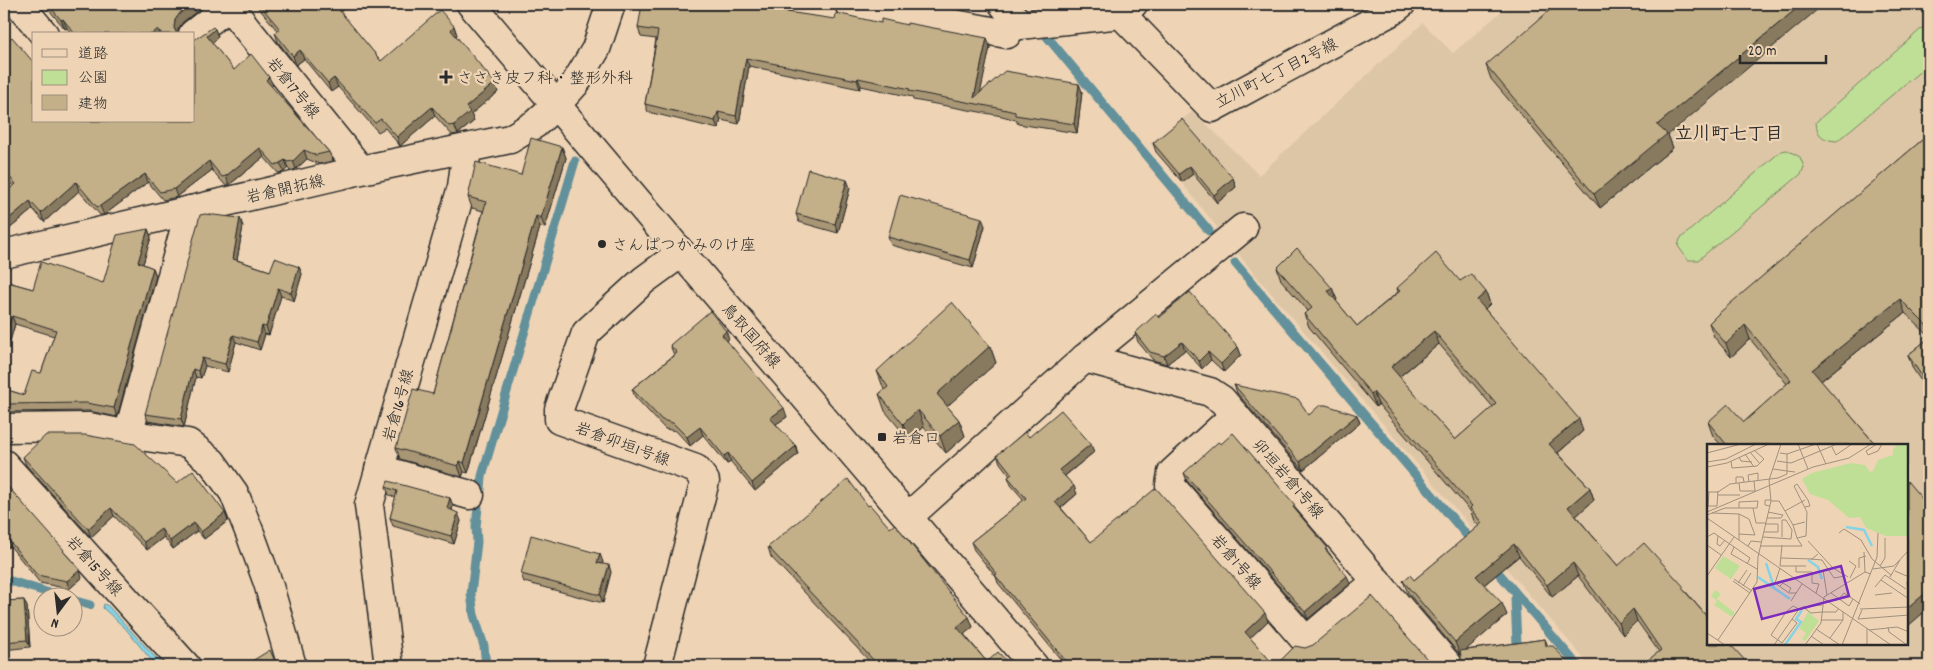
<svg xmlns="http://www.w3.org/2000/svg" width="1933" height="670" viewBox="0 0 1933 670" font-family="Dekko,'Klee One',sans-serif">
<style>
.built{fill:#ddc6a6;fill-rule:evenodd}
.green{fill:#bfdf97;stroke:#758561}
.water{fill:#86d3e5;stroke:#62909b}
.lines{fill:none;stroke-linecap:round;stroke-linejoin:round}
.stream{stroke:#62909b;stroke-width:9}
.minor-casing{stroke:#2b2b2b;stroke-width:31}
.major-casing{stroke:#2b2b2b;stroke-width:31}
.minor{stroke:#eed4b5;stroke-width:28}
.major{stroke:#eed4b5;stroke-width:28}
.wall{fill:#a89675;stroke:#2b2b2b;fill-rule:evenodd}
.shaded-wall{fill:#887a5f;stroke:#2b2b2b}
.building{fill:#c3af88;stroke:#2b2b2b;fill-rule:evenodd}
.poi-dot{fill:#2b2b2b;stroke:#eed4b5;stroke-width:2}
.labels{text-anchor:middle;stroke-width:4.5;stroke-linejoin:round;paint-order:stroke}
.street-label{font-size:16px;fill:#2b2b2b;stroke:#eed4b5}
.poi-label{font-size:16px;fill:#2b2b2b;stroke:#eed4b5;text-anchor:start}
.neighbourhood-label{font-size:18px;font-weight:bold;fill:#2b2b2b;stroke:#eed4b5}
.inset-river{fill:none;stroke:#86d3e5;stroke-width:2.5}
.inset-road{fill:none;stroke:#a0907e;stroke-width:1}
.view{fill:#7b2cbf;fill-opacity:0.15;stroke:#7b2cbf;stroke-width:2.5}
.inset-edge{fill:none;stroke:#2b2b2b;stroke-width:2.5}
</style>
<rect width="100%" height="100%" fill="#eed4b5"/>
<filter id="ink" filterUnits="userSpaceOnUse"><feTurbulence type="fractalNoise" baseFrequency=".02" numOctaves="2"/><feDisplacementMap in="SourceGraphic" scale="10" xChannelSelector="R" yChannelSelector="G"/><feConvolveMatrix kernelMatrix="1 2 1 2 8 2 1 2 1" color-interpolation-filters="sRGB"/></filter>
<g filter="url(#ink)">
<!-- built -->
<path class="built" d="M1510,4h419v658l-5,4h-334l-338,-395 -102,-128 43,-32 66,64 164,-152 30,30zM1708,445h199v199h-199z"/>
<!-- green -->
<g class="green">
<path d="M1929,22v42l-92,77c-14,-1 -20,-5 -21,-19z"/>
<polygon points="1787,150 1800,157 1804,167 1801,174 1698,260 1688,260 1678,246 1680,239 1781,151"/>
</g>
<!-- water -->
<polygon class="water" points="104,604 108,606 163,666 156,666 125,628 103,608"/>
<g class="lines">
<!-- stream -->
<g class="stream">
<polyline points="1039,27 1209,231"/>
<polyline points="1235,263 1475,545"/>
<polyline points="481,490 482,476 492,442 575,161"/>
<polyline points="478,507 476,527 477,542 471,594 474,615 484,646 486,666"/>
<polyline points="1491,564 1578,666"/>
<polyline points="11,581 65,598"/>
<polyline points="1515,599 1518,666"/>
<polyline points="72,600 90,605"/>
</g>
<defs>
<g id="minor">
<polyline points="19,4 44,34"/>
<polyline points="227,4 361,170"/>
<polyline points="849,4 1007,34 1016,20 1003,4"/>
<polyline points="1121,14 1212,108 1392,11 1401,4"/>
<polyline points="1011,26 1121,14 1133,4"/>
<polyline points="193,34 229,6"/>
<polyline points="4,254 361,170 510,139 535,124 557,104 575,84 596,49 611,4"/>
<polyline points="1085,358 1210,392 1222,400 1449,666"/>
<polyline points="1235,415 1172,473 1170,485 1306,641 1377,581"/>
<polyline points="4,428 89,427 119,433 188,443 212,462 234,493 251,536 268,583 292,666"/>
<polyline points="128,435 190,210"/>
<polyline points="4,464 186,666"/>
<polyline points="379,469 470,495"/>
<polyline points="909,516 1085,358 1243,228"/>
<polyline points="389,666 369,505 462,187 467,148"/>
<polyline points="657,666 705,481 696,469 559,420 559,409 586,333 644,280 681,253"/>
</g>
<path id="major" d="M471,4c71,83 140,167 211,250 118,137 236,274 352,412"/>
</defs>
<!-- minor casing -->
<use href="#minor" class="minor-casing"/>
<!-- major casing -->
<use href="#major" class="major-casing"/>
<!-- minor -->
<use href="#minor" class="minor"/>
<!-- major -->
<use href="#major" class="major"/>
</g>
<!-- wall -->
<g class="wall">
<polygon points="44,4 192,4 196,12 183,22 178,29 178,34 71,34 67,28 65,29"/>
<polygon points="255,4 349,4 340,12 381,61 454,26 457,35 456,36 498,92 471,114 474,121 458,134 452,135 435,116 400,146 385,128 378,132 338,87 331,92 304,59 296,65 278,42 275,33 278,31"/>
<polygon points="792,13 990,47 980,92 1079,84 1082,92 1077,133 1018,124 1016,120 1002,116 913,100 912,97 861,86 860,89 749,66 739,124 721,120 718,129 648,112 645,104 656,39 641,37 638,28"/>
<polygon points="215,29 218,37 212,43 234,70 273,85 271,87 329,152 333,161 319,164 307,159 296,169 290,171 288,168 284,172 278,173 264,157 229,185 226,186 212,170 177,197 163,200 148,182 104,215 100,215 79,191 44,222 33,209 7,231 4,227 4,193 13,186 4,176 4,44 34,121 194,121"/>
<polygon points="1486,65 1668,135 1673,148 1600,208 1491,79"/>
<polygon points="1929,134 1929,336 1905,313 1821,381 1876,445 1721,445 1713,436 1708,422 1744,422 1787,384 1750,339 1731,357 1714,337 1709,323"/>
<polygon points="1153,143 1233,178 1236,187 1217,203 1193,174 1182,182 1156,152"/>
<polygon points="562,147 566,158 545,228 540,227 468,473 464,472 462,477 400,459 396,448 433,394 483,211 472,208 468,197 521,175"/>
<polygon points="847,180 850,188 838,233 799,222 796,214"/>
<polygon points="243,226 237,260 270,271 299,267 302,274 294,301 281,296 269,335 265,334 260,350 236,342 228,372 205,366 201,378 196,377 184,427 148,421 145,414"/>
<polygon points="985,226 973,268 891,245 888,237"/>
<polygon points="148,229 151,237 143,264 153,268 156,276 117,417 89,411 4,412 4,389 24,395 41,373 54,336 15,324 10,341 4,340 4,281 33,289 103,283"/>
<path d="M1277,268l55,20 5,12 -1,1 21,25 41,-34 -1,-4 63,-7 26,11 4,12 -5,5 98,122 -25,22 32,35 4,12 -18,16 42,50 68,26 22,26 -49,34 -22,-31 -14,14 -45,-59 -26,21 -33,-41 -35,29 23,30 -42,35 80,-11 3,7 -87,17v-9l-1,1 -52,-62 -5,-12 11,-1 65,-54 -5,-5 -3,-9 -93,-108 -2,3 -67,-80 -5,-13 4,-3 -27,-31zM1439,344l54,63 -38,33 -56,-63z"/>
<polygon points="1159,318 1238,347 1241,355 1224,372 1211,360 1202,369 1185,350 1167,364 1153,360 1138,342 1135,333"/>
<polygon points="1929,338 1929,393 1913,369 1908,355"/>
<polygon points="729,339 727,341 787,417 776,424 798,454 755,491 731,462 727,464 703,435 690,446 676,431 665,429 635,397 632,389 674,355 670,345"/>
<polygon points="990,346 996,363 947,406 959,420 965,436 946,453 924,427 909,440 885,411 879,394 884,390 883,387 877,371"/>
<polygon points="1234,385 1309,415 1357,415 1360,423 1303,470 1237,393"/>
<polygon points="1029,437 1091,444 1094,452 1065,476 1077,494 1061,508 1091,542 1268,621 1250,638 1275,666 1066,666 998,583 996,577 974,550 971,542 1024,500 1011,485 1008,477 1010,476 1000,463 997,455"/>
<polygon points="23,457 177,483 225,513 228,521 204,539 197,531 173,549 164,537 147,550 114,516 91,537 26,465"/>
<polygon points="1184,473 1298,513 1330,554 1350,584 1308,619 1187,481"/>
<polygon points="4,482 66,555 82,578 69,589 40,583 10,546 4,551"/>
<polygon points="386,487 450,498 453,506 452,510 461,521 454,544 393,526 390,518 396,498 389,495"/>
<polygon points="868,506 969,617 973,627 964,634 987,662 1011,666 874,666 771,557 768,547"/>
<polygon points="603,562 602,564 611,572 603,603 524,582 521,574"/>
<polygon points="24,600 27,607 30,647 4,650 4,601"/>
</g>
<!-- shaded-wall -->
<g class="shaded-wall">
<polygon points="192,4 196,12 183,22 178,29 178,34 177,34 174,28 175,20 180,13"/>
<polygon points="337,4 349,4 338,14 335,5"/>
<polygon points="789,4 792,13 787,12"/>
<polygon points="1802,4 1824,4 1668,135 1673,148 1600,208 1594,194 1657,125"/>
<polygon points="63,19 67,28 65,29 61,20"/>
<polygon points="454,26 457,35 454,39 451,30"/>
<polygon points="158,29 160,34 152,34"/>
<polygon points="215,29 218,37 210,45 207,36"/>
<polygon points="987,38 990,47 978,104 974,98"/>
<polygon points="300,50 304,59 296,65 293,56"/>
<polygon points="746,58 749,66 739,124 736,116"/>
<polygon points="269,77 273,85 269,89 266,80"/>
<polygon points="334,78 338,87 331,92 328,83"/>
<polygon points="858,78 861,86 860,89 857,80"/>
<polygon points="495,83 498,92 471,114 474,121 458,134 454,125 466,107"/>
<polygon points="1079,84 1082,92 1077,133 1074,124"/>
<polygon points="432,107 435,116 400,146 397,137"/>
<polygon points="718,112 721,120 718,129 715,121"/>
<polygon points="562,147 566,158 545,228 541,218"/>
<polygon points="260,148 264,157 229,185 226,176"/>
<polygon points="304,150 307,159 296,169 293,161"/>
<polygon points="285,160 288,168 284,172 280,163"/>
<polygon points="209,161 212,170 177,197 174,189"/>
<polygon points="1190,166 1193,174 1182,182 1179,174"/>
<polygon points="145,174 148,182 104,215 100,206"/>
<polygon points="1233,178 1236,187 1217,203 1214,195"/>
<polygon points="847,180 850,188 838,233 835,224"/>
<polygon points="76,182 79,191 44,222 41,213"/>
<polygon points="30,201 33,209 7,231 4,223"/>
<polygon points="536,216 540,227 468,473 464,463"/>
<polygon points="240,218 243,226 236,266 233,259"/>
<polygon points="982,218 985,226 973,268 970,260"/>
<polygon points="148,229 151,237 141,270 138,262"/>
<polygon points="299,267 302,274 294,301 291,293"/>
<polygon points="153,268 156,276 117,417 114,408"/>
<polygon points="1929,274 1929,292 1924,278"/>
<polygon points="278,288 281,296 269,335 266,327"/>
<polygon points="1332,288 1337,300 1332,304 1328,291"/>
<polygon points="1486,292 1490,304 1481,313 1477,300"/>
<polygon points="1900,299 1905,313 1817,384 1812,370"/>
<polygon points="12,316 15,324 10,341 6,333"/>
<polygon points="1745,325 1750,339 1731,357 1726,344"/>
<polygon points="262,326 265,334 260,350 257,342"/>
<polygon points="726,331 729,339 725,343 722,335"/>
<polygon points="1434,331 1439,344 1395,380 1391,367"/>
<polygon points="233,335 236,342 228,372 225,364"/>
<polygon points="1182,342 1185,350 1167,364 1164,356"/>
<polygon points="990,346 996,363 943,410 937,394"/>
<polygon points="1238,347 1241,355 1224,372 1221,364"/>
<polygon points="1208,352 1211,360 1202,369 1199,361"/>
<polygon points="202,358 205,366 201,378 198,371"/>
<polygon points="193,369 196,377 184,427 181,419"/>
<polygon points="1373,392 1378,404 1376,407 1371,394"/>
<polygon points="784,408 787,417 773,426 770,418"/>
<polygon points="918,410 924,427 909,440 903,424"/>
<polygon points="1357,415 1360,423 1303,470 1300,462"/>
<polygon points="1579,419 1583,431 1554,456 1549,444"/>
<polygon points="959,420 965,436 946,453 940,436"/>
<polygon points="700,427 703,435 690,446 687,437"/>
<polygon points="1091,444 1094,452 1062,478 1059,470"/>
<polygon points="796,446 798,454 755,491 752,483"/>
<polygon points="728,453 731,462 727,464 724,456"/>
<polygon points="460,461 464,472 462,477 458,466"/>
<polygon points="1074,486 1077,494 1058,510 1055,502"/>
<polygon points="1590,488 1594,500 1573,519 1568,507"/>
<polygon points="450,498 453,506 450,517 447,508"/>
<polygon points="111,508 114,516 91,537 88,529"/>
<polygon points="225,513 228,521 204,539 201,532"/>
<polygon points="458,513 461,521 454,544 451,536"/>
<polygon points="194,523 197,531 173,549 170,541"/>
<polygon points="161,529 164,537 147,550 144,542"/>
<polygon points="7,538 10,546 4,551 4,540"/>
<polygon points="1514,544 1519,556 1480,588 1476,576"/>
<polygon points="600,554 603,562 600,571 597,563"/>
<polygon points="1573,563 1578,576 1552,597 1547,585"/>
<polygon points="609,565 611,572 603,603 600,595"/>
<polygon points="80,570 82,578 69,589 67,581"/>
<polygon points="1347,576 1350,584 1308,619 1305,612"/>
<polygon points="1929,590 1929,608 1907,627 1907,609"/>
<polygon points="24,600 27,607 30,647 27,640"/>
<polygon points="1502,603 1507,615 1460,655 1455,642"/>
<polygon points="1633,609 1637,621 1623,635 1619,623"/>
<polygon points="1265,613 1268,621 1248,640 1245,632"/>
<polygon points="969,617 973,627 961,637 957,627"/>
</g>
<!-- building -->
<g class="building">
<polygon points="48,4 192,4 180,13 175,20 174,28 177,34 162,34 158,29 152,34 75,34 63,19 61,20"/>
<polygon points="259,4 337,4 335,5 381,61 440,10 454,26 451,30 495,83 466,107 470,112 454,125 449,126 432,107 397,137 381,119 375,123 334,78 328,83 300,50 293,56 275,33 280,29"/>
<polygon points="642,4 789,4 787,12 835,19 836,13 881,23 881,19 907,25 907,23 987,38 974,98 1005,71 1079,84 1074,124 1015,115 1015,112 998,108 909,91 910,89 858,78 857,80 746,58 736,116 718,112 715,121 645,104 658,31 638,28"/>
<polygon points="1557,4 1802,4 1657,125 1667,134 1594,194 1486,65"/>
<polygon points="213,27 215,29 207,36 234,70 251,54 269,77 266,80 329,152 316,155 304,150 293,161 287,162 285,160 280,163 275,165 260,148 226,176 222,177 209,161 174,189 160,192 145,174 100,206 97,207 76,182 41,213 30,201 4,223 4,193 16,184 4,171 4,44 12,37 34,63 34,121 194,121 194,40"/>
<polygon points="1182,119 1233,178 1214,195 1190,166 1179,174 1153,143"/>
<polygon points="1929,134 1929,274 1924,278 1929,284 1929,328 1900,299 1812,370 1876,445 1727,445 1708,422 1728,404 1744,422 1791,380 1745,325 1726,344 1709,323 1718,314"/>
<polygon points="531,138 562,147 541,218 536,216 464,463 460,461 458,466 396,448 413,389 433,394 486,202 468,197 476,162 521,175"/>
<polygon points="808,169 847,180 835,224 796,214"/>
<polygon points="900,195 982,218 970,260 888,237"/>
<polygon points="205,214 240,218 233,259 270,271 275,258 299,267 291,293 278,288 266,327 262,326 257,342 233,335 225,364 202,358 198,371 193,369 181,419 145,414 200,215"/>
<polygon points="148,229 138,262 153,268 114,408 86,403 4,404 4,389 24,395 32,371 41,373 56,330 12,316 6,333 4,332 4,281 33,289 41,262 103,283 117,235"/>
<path d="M1297,248l35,40 -4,3 29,35 43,-35 -3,-3 39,-35 24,28 11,-7 15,18 -9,8 102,119 -30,25 41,44 -22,19 50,59 26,-23 40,44 -2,1 26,30v26h22l20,22h-110l21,-16 -28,-41 -14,14 -46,-60 -26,22 -33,-41 -38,32 26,27 -47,39 -52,-61 7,-6 4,5 68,-57 -12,-15 2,-2 -99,-114 -2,2 -67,-80 8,-6 -35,-40zM1434,331l62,73 -41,36 -64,-73z"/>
<polygon points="1190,292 1238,347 1221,364 1208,352 1199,361 1182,342 1164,356 1150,352 1135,333 1156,314 1159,318"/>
<polygon points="952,302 990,346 937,394 959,420 940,436 918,410 903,424 879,394 888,387 877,371"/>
<polygon points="710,311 726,331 722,335 784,408 770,418 796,446 752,483 728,453 724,456 700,427 687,437 673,423 662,420 632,389 677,353 670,345"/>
<polygon points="1929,338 1929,387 1908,355"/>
<polygon points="1234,385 1298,399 1309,415 1320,405 1326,405 1357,415 1300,462"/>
<polygon points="1061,410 1091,444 1059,470 1074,486 1055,502 1091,542 1156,488 1265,613 1245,632 1275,666 1070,666 995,575 997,574 971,542 1026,498 1008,477 1012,474 997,455 1025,432 1029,437"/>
<polygon points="1233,433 1295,505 1293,507 1327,547 1325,549 1347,576 1305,612 1184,473 1218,442 1221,444"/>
<polygon points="46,435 85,435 135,444 177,483 193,470 225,513 201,532 194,523 170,541 161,529 144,542 111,508 88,529 23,457"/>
<polygon points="848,479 868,506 870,505 890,528 895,524 969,617 957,627 987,662 998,652 1011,666 876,666 878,665 768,547"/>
<polygon points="388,481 450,498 447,508 458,513 451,536 390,518 397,491 386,487"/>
<polygon points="1907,481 1929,507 1929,590 1907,609"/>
<polygon points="4,482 64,550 63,551 80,570 67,581 37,575 7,538 4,540"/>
<polygon points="531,535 600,554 597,563 609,565 600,595 521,574"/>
<polygon points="1372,596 1433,666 1275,666 1295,646 1305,648 1313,645"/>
<polygon points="24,600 27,640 4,642 4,601"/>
<polygon points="1545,639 1546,646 1553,646 1571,666 1459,666 1461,663 1461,656 1460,651"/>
<polygon points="270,650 277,666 244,666"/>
</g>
</g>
<!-- markers -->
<g class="poi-dot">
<path d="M443.5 69.5h5v5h5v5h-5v5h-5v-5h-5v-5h5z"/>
<circle cx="602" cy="244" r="5"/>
<rect x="877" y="432" width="10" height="10" rx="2.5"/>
</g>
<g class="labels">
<!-- street labels -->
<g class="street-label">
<text transform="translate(1276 72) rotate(-27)" y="6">立川町七丁目2号線</text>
<text transform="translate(294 87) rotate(51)" y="6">岩倉17号線</text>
<text transform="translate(285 188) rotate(-13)" y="6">岩倉開拓線</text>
<text transform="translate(752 335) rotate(49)" y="6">鳥取国府線</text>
<text transform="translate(397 405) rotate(-74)" y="6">岩倉16号線</text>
<text transform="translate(623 443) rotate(20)" y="6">岩倉卯垣1号線</text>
<text transform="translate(1289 478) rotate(49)" y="6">卯垣岩倉1号線</text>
<text transform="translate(1237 561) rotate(49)" y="6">岩倉1号線</text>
<text transform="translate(95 565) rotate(48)" y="6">岩倉15号線</text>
</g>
<!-- poi labels -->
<g class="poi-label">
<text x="457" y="83">ささき皮フ科・整形外科</text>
<text x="612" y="250">さんぱつかみのけ座</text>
<text x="892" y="443">岩倉口</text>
</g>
<!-- neighbourhood labels -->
<g class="neighbourhood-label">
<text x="1729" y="139">立川町七丁目</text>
</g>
</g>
<!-- overview -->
<g transform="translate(1707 444)">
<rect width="201" height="201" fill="#eed4b5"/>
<path d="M192,0h9v92h-22l-20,-8 -6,-11 -11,1 -21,-18 -18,-6 -8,-15 10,-6 39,-10 14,2 5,7 3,-1 5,-11 15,-5v-6zM16,112l17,10 -9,13 -16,-11zM8,146l6,4 -4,5 18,14 -3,4 -18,-12 3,-4 -6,-5zM101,168l11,9 -14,20 -3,-2 4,-6 -7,-5z" fill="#bfdf97"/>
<path class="inset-river" d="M139,83l18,3 8,16M101,116l10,7 4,12M59,119l8,24M51,133l32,22M78,201l16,-23 -5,-3 6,-9"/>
<path class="inset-road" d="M91,0l10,25M110,0l9,20M170,0l-11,7 2,4 10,-4 4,-7M125,3l4,8 16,-11M43,8l10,12M0,9l34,-9M38,10l9,13M80,10l29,-10M32,13l2,4 11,1M24,17l1,7 25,-2 7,-7 -10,-9M70,17l14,2 46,-19M0,18l19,-3 30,-15M0,23l20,-4 42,-19M66,25l14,2v-17l-7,-1M42,38l-1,-7 10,-2v8M29,39v-6h7l1,5M32,39l1,8h15l-1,-10M0,48h11l12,-8 48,-6 9,-4v-3l8,1M11,51h22M64,57h8l6,10 20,-11M1,62h9l1,-15M63,62l-5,-1v-5h6M1,63l1,-15M32,64v-6l19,-1 -1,7h-4M78,67l8,14M0,68l106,-45 36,-9 22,-14M5,69l27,1v26M32,70l10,5 6,16 -16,-1M0,71l18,-7h28l3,15h10M0,74l184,127M60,74h14l2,-3 -15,-3M57,88h14v-8h-13M132,89l5,-4 17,11 11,19 19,16M11,92l-1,8 3,2 5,-6M0,93l7,-4 36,25 -3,6M56,93l28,2 1,-9 -6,-10h-4v17M90,94l-4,-13 12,-3M101,97l25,27 15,9M0,101l14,10M75,101l-2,21h26M41,102l3,-5 10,1M53,102h42l-5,-8 9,-2 1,-24 -13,-26 3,-2 11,16 2,6 -5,1M27,103l-3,7 26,15M157,108l1,20M74,114l31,1 6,-5M104,115l11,1 12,18 11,-2M142,117l7,5 -6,12M89,122v6h16v11l7,1 -3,9M173,122l5,-8v-20M73,124l-5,15 14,10h7M152,124v-10l7,-2M166,125l21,-3 15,-16M116,126l4,25M188,127l14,6M0,132l27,-39M183,133l10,-17M27,135l18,12M174,136l28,19M26,137l17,12M200,138l2,28M31,139l9,-13M36,142l8,-13M73,142l3,-3 8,5 -2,4M168,143l10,-12 21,14M124,149l18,13 4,-7 7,5M168,151l17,-2M132,155l5,-6 9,6M84,157l11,-17M153,165l49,-2M155,166l-4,9 51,-4M115,168l-11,1 -8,-6 19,-2M115,168h14l2,-3M85,175l5,4 -15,20 -11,-8 15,-23 7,-6 6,3M114,176h22M181,183l1,5 18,13M109,185l24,16M162,186l28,-3 12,5M0,189l18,12M104,192l13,9M123,194l13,-18v-8M11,196l39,-58 1,-25 13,-56 -2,-21 12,-36M160,200v-16M67,201l25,-36 4,-2M98,201l16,-22 3,-26 41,-25 6,2M135,201l35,-88 1,-24"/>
<path class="view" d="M134,122l8,30 -87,23 -8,-30z"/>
<rect width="201" height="201" class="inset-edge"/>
</g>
<!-- margin -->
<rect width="1933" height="670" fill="none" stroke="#eed4b5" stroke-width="20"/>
<rect x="10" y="10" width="1913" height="650" fill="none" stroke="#2b2b2b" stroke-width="2" filter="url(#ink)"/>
<!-- legend -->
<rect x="32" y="32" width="162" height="90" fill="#eed4b5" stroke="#a0907e"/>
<rect x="42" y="49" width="25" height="8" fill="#eed4b5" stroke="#a0907e"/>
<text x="78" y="58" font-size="15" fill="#2b2b2b">道路</text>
<rect x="42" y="70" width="25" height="15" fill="#bfdf97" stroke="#a0907e"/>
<text x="78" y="82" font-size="15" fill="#2b2b2b">公園</text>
<rect x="42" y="95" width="25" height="15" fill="#c3af88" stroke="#a0907e"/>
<text x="78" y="108" font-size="15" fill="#2b2b2b">建物</text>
<!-- north arrow -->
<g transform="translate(58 612) rotate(195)"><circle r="24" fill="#eed4b5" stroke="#a0907e"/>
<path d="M0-4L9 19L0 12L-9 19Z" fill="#2b2b2b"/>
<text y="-8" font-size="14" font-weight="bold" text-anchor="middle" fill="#2b2b2b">N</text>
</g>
<!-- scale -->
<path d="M1740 55v8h86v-8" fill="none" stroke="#2b2b2b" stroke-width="2.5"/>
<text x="1748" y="55" font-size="15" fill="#2b2b2b" stroke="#eed4b5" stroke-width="4" paint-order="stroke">20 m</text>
</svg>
